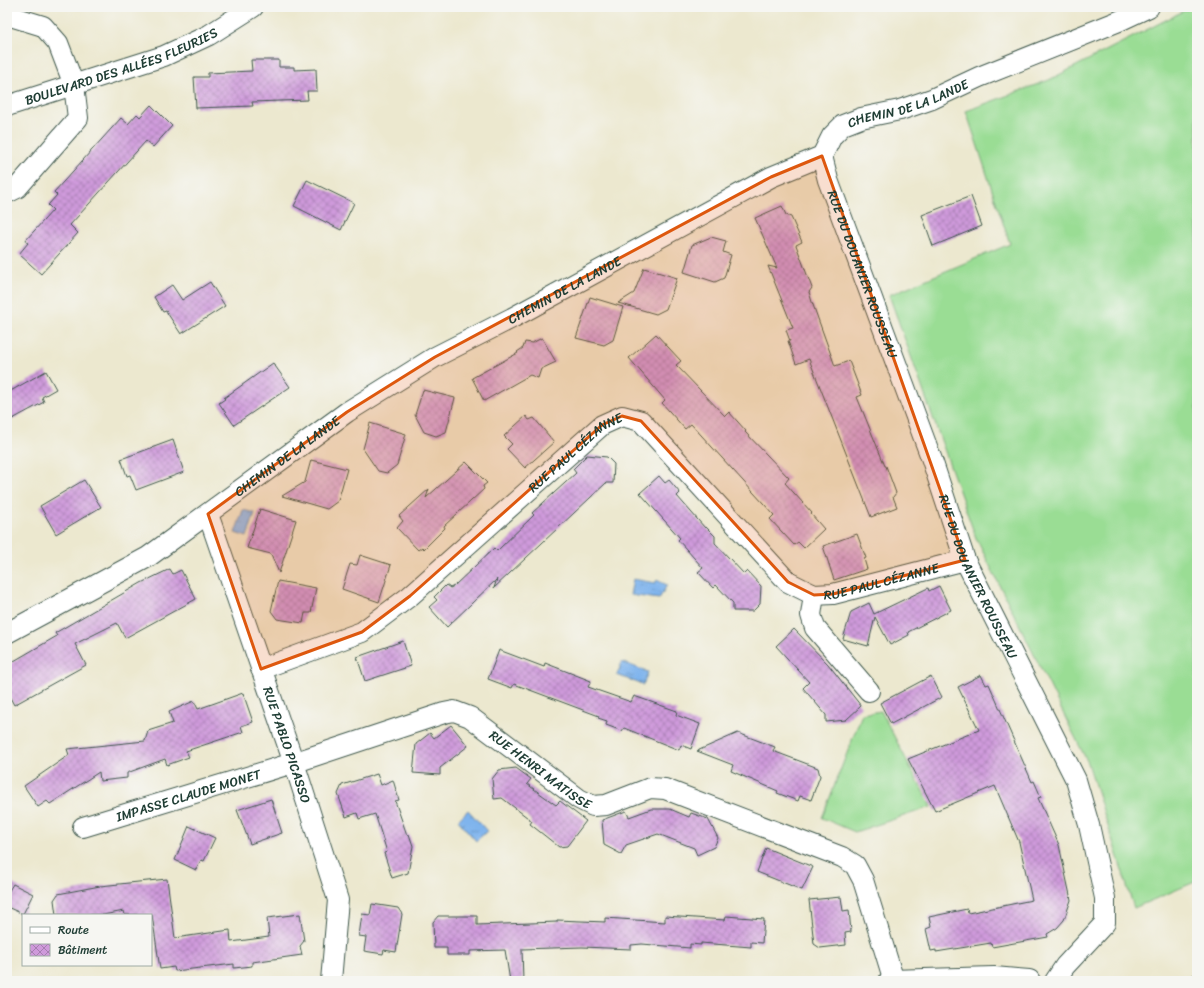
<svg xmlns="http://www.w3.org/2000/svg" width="1204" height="988" viewBox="0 0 1204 988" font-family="Sriracha,sans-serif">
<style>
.grass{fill:#9add94;stroke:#5c8d64}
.water{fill:url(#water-ripples);stroke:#4f7890}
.building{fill:url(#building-cross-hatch)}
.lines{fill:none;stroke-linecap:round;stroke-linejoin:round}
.minor-casing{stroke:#3e574b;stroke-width:22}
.tertiary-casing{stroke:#3e574b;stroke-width:24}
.minor{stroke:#fff;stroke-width:20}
.tertiary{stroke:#fff;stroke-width:22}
.rail-casing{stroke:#1f3d34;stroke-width:4.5}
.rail{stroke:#f6f6f2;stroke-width:3;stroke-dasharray:9;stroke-linecap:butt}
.marked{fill:#de580e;fill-opacity:0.2;stroke:#de580e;stroke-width:3;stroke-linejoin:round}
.labels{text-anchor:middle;stroke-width:3.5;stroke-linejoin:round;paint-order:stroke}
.street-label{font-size:13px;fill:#1f3d34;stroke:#f6f6f2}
</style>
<defs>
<pattern id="water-ripples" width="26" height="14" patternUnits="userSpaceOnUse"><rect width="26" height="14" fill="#7fb4ed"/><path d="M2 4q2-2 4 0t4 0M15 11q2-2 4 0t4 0" fill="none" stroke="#6794c1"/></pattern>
<pattern id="building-cross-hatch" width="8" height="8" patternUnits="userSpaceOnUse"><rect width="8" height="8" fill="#cf9adb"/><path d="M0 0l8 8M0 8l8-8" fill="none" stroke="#a77fb2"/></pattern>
</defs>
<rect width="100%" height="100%" fill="#f6f6f2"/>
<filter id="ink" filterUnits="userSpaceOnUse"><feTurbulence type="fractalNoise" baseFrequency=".025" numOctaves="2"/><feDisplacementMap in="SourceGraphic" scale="8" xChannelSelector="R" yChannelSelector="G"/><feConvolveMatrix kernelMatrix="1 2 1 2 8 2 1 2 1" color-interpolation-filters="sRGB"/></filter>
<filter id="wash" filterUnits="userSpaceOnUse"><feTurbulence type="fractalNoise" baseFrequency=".012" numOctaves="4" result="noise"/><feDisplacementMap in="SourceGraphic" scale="16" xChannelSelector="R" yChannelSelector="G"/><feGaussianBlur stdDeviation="0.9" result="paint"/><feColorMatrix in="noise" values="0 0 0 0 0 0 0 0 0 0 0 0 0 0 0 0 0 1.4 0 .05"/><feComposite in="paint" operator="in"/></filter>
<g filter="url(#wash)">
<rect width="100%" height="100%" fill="#ece8cf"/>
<!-- grass -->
<g class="grass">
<polygon points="1191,7 1197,7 1197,881 1134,908 1088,763 976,538 889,295 1010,244 966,111 1049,80"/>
<polygon points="881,711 931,807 855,832 822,818 862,714"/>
</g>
<!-- water -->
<g class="water">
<polygon points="243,510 255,513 247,537 235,533"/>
<polygon points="633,579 655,583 657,580 667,585 659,599 630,595"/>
<polygon points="622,662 648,672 643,685 617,675"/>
<polygon points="468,810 487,831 476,841 458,820"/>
</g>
<g id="blocks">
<!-- building -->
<g class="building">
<polygon points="251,60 279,60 279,67 294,67 294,70 316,69 317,91 307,91 308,100 252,102 253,106 196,108 194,77 208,77 208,73 252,71"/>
<polygon points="151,105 172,126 153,147 146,141 70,225 78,233 41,274 19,254 28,243 25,241 53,210 48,205 57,195 54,192 121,118 128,124 137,114 140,117"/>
<polygon points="307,180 354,203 341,230 294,206"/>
<polygon points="971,196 982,226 933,246 922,215"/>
<polygon points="782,206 786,215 791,217 802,242 796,245 812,288 809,292 812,302 835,366 849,361 862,395 857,397 885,466 886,466 896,493 893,497 897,507 871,517 809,359 796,364 788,341 790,341 786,330 793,328 768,266 777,268 755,218"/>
<polygon points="711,237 726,241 723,252 731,255 724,278 715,282 684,272 692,245"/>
<polygon points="644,268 677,278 666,309 656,314 618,303 634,293"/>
<polygon points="210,282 225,306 181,334 166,311 163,312 154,297 172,285 182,300"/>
<polygon points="590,297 623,307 613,340 604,345 576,338"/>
<polygon points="656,334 681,361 676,365 725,416 729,412 746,431 745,432 789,478 785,483 812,513 811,514 824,529 804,548 798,542 794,545 770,519 774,515 691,424 685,429 662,403 665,400 629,358"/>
<polygon points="542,338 556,362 541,369 538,378 530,375 484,401 472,378 518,353 517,352 523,348 525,342 532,343"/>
<polygon points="273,363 290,387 234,425 219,403 225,399 224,398"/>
<polygon points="46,371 56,389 42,397 44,402 7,422 7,393"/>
<polygon points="423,390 455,398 446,432 436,436 424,432 415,415"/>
<polygon points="526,416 529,420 534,418 554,442 525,468 507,449 512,444 504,436"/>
<polygon points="370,423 406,434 397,465 387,473 378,471 363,449"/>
<polygon points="173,440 184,472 136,490 130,475 127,476 121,459"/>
<polygon points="587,455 607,457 614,464 613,483 606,483 494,588 497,579 447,627 429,607 437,600 434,597 446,585 450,588 454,586 494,548 497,551 534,515 532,513 576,473 573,469"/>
<polygon points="311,460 347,469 338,501 327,509 282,496 305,482"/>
<polygon points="466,462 487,483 483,486 484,489 444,526 445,528 424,549 422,547 418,550 397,528 403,521 399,516 429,489 426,498"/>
<polygon points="659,476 665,483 669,480 680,493 677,496 705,528 706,527 715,536 715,543 744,574 747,571 761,586 760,604 753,611 733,611 733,603 716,585 713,588 698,572 703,568 678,540 680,538 640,493"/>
<polygon points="84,480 101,507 56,534 40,506"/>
<polygon points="260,509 296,520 279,573 271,554 247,548"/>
<polygon points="857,534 866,558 864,559 867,569 834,580 823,546"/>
<polygon points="360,555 391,565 379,602 342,589 350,564 357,565"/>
<polygon points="170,569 173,574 181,570 196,599 125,638 117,623 75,644 86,665 14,705 7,692 7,665 57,636 55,633 141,583"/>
<polygon points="278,581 316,588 311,613 305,613 303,623 277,619 271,611"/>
<polygon points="939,586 951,610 908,632 909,635 890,645 875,617 868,646 843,639 851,612 869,603 874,614 928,588 929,591"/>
<polygon points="794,629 828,664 861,706 846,720 826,722 826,715 803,688 809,682 776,646"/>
<polygon points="403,641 411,666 365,681 357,657"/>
<polygon points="499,650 544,667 545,663 591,681 588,687 631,702 634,696 677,711 676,715 700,724 691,749 681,745 679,750 624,728 622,731 606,725 607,721 598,718 599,716 514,684 512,688 488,679"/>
<polygon points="981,675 986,685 989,684 1032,782 1034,781 1041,797 1038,798 1059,845 1071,900 1064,920 1057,928 1047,934 1048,937 992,947 991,943 936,952 936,950 931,951 926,929 931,927 929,917 967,909 968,913 1032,900 1019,842 995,786 935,811 908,759 979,730 958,687"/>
<polygon points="931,676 942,697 891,724 880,703"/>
<polygon points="243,693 253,722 241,726 243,732 186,751 189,757 167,765 165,759 127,773 127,778 100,781 99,772 50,804 47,801 38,807 24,786 69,755 67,749 145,741 148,731 173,723 169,712 194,701 198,709"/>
<polygon points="451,725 468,746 440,768 440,775 413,773 416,744 430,733 434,738"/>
<polygon points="738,733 775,747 773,751 818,768 820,776 811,800 800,796 798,801 777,793 778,791 731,771 733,765 697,751"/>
<polygon points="516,768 531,779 527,784 556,805 560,801 586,821 567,846 559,847 530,824 532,821 502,798 494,799 492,779 499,770"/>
<polygon points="377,774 381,785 393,780 399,800 395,801 407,835 409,834 413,846 408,873 392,878 384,853 387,852 375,814 359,819 357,813 346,817 338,794 342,785"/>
<polygon points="271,799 282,833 250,844 237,810"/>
<polygon points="651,809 670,809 689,817 691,813 708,819 718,838 714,847 697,855 694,848 658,834 626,845 621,854 604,845 602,820 626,811 629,817"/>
<polygon points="189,826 215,838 204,861 201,860 196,870 175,860"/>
<polygon points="766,848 813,867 802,890 757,872"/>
<polygon points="167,879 175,938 230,930 231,942 269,937 267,918 300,914 304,941 300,946 302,955 252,962 252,966 234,968 234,964 175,971 174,967 160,969 152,915 125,915 124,911 103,915 56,915 54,900 58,894 100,886"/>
<polygon points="13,884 33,894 23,914 7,907 7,894"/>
<polygon points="841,897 843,911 849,910 851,932 845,933 846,945 820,948 814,944 809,900"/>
<polygon points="372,904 398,908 402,914 396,952 384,950 383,954 364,951 366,937 359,936 362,914 370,915"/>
<polygon points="438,916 477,916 477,925 557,922 557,920 605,922 605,918 665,922 665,916 725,920 726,916 764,919 762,943 751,942 751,947 701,943 701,945 690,944 690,948 642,944 631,945 631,949 582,947 522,949 523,981 510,981 505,950 470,951 470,955 447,955 447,948 434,948 433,922"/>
</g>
</g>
</g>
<g filter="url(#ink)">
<use href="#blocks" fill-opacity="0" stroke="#3e574b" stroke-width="1"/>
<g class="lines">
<defs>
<g id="minor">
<polyline points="7,15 43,26 58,43 74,85 78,118 17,188 7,193"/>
<path id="s1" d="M7,106l157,-50 45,-21 44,-28"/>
<path id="s2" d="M822,156l6,24 104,280 33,100 111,220 13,45 16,73v25l-40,43 -10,15"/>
<path id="s3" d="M208,514l90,261 40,125 -7,81"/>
<polyline points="814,595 811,615 815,628 869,691"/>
<path id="s4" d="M7,633l141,-76 199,-145 88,-55 77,-39 259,-141 51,-21 10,-20 11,-11 18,-7 39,-8 32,-11 47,-22 140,-56 30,-14"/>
<path id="s5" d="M261,669l101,-37 48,-36 192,-171 20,-9 19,5 147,161 26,13 19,-1 132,-34"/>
<path id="s6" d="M83,827l210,-64 151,-50 10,-2 16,6 109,82 14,7 13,-1 44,-17 15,1 177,68 13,8 8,15 31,101"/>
</g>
<polyline id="tertiary" points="890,981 994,978 1029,981"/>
</defs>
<!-- minor casing -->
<use href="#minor" class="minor-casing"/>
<!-- tertiary casing -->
<use href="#tertiary" class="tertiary-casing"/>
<!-- minor -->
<use href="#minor" class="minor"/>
<!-- tertiary -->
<use href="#tertiary" class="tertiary"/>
<defs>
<polyline id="rail" points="1186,981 1197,975"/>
</defs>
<!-- rail casing -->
<use href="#rail" class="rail-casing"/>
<!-- rail -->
<use href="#rail" class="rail"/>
</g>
</g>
<!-- marked area -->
<path class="marked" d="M822,156l143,404 -132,34 -19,1 -26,-13 -147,-161 -19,-5 -20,9 -192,171 -48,36 -101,37 -53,-155 139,-102 88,-55 336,-180z"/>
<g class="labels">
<!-- street labels -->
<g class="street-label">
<text dy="5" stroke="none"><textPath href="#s1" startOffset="121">BOULEVARD DES ALLÉES FLEURIES</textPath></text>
<text dy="5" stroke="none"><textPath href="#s4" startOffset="1053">CHEMIN DE LA LANDE</textPath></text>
<text dy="5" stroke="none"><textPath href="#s2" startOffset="125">RUE DU DOUANIER ROUSSEAU</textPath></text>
<text dy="5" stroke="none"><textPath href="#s4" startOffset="656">CHEMIN DE LA LANDE</textPath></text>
<text dy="5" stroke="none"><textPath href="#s5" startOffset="387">RUE PAUL CÉZANNE</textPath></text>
<text dy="5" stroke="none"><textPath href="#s4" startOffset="332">CHEMIN DE LA LANDE</textPath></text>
<text dy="5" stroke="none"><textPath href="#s2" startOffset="449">RUE DU DOUANIER ROUSSEAU</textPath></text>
<text dy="5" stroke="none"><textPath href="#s5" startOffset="782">RUE PAUL CÉZANNE</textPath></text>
<text dy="5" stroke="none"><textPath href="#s3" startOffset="244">RUE PABLO PICASSO</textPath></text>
<text dy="5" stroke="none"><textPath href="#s6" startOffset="494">RUE HENRI MATISSE</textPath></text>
<text dy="5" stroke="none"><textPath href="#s6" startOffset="110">IMPASSE CLAUDE MONET</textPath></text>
</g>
</g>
<!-- margin -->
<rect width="1204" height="988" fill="none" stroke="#f6f6f2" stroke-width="24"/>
<!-- legend -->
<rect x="22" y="914" width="130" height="52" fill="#f6f6f2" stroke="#a0aca6"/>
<rect x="30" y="927" width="20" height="6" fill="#ffffff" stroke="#a0aca6"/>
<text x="58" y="934" font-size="12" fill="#1f3d34">Route</text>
<rect x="30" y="944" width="20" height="12" fill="url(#building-cross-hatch)" stroke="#a0aca6"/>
<text x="58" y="954" font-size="12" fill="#1f3d34">Bâtiment</text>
</svg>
